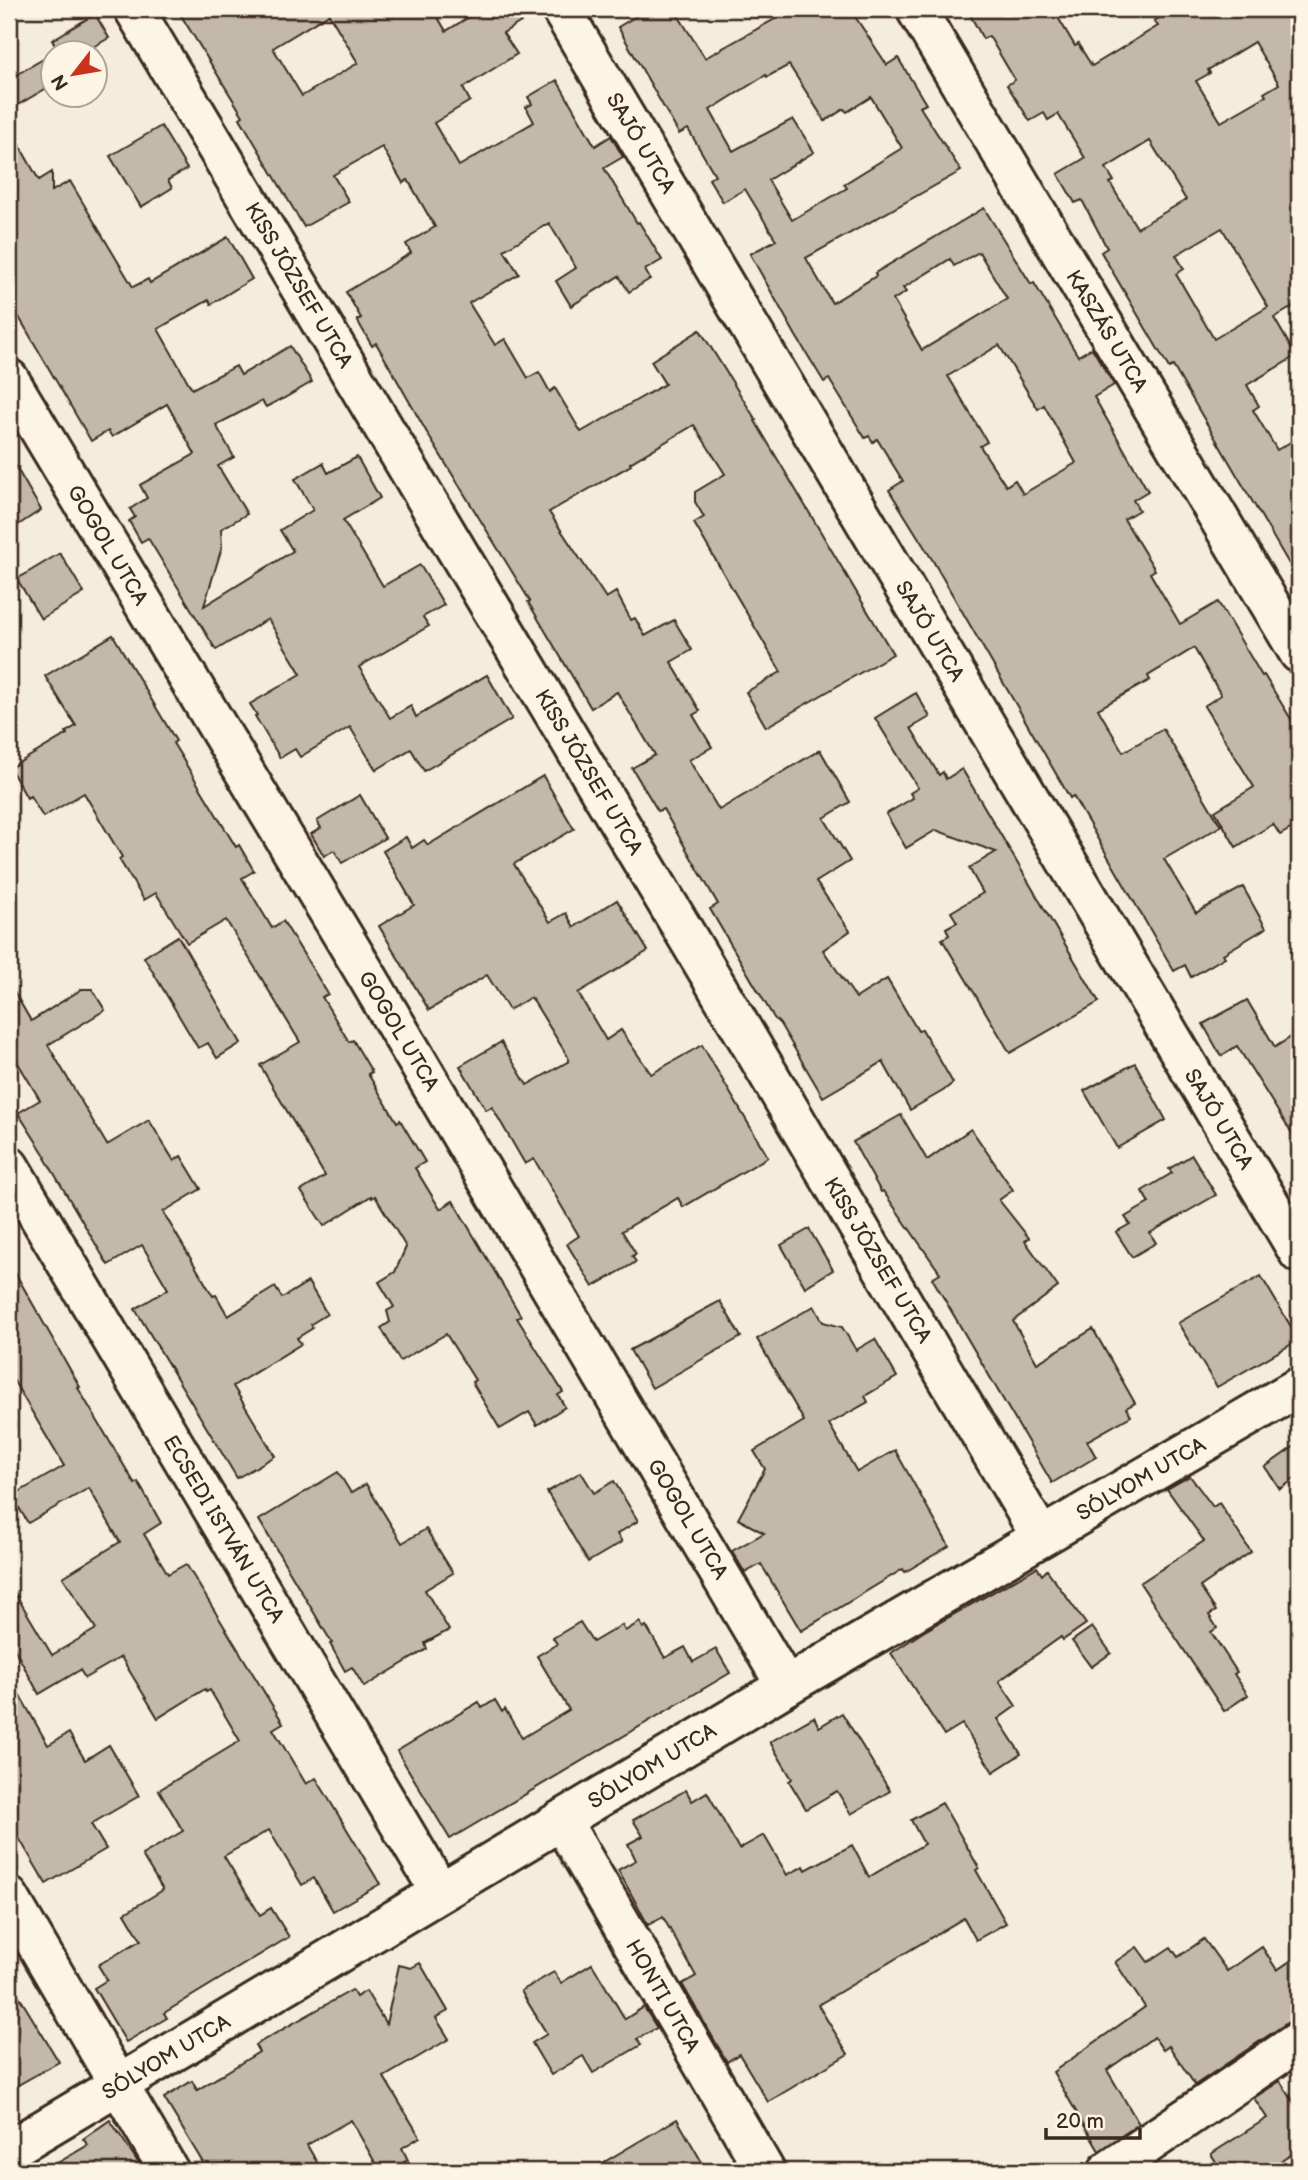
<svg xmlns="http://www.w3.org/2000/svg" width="1308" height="2180" viewBox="0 0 1308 2180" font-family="'Balsamiq Sans',sans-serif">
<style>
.building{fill:#c3b9aa;stroke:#3b2a1e;stroke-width:2;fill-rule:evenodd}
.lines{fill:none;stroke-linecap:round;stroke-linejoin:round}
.minor-casing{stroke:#3b2a1e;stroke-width:44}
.minor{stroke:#fcf5e5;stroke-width:38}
.labels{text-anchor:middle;stroke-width:5;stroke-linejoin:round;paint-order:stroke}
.street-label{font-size:21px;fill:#3b2a1e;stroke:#fcf5e5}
</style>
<rect width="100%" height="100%" fill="#f4eddd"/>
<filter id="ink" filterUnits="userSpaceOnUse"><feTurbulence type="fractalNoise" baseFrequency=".0143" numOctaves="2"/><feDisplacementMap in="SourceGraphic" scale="14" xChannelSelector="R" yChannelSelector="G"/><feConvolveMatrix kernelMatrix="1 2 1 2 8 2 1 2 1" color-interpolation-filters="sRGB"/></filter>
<g filter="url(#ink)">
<!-- building -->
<g class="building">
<path d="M177,9h256l13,22 36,-22h57v2l-36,22 14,21 -54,34 7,13 -36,22 25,43 75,-44 -8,-15 6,-3 -4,-7 29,-17 38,66 16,-10 12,21 -19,11 33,55 2,-1 23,38 -17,10 5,9 -21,13 -10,-16 -48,30 -15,-25 20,-13 -27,-45 -45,27 15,24 -50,29 26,42 10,-6 23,39 11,-6 11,20 5,-4 26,44 84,-48 -14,-23 49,-31 56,90 -1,1 138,233 -127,73 -20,-35 35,-20 -87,-149 10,-6 -9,-15v-10l30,-18 -31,-49 -64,38 1,2 -82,47 57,86 10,-6 15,28 4,-2 10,18 29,-16 18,30 -21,12 29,49 -7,4 19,32 -23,13 30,50 101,-60 30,52 -26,16 26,43 -34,21 34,49 -27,19 33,48 31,-19 31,52 4,-2 31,54 -10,8 -33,19 -27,-48 -60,35 -43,-73 -6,-6 -64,-109 8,-5 -55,-95 -5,2 -26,-43 23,-13 -38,-63 -26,16 -63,-106 2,-1 -100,-163 -54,-95 -4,3 -15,-26 4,-2 -15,-26 65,-39 -5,-9 29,-17 -27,-47 -5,3 -21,-36 -49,28 16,27 -45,25 -64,-109 3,-2zM329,14l29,49 -56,33 -29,-48z"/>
<path d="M648,9h26l31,49 88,-49h57l37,56 11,-7 28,46 -6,3 41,64 -155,87 26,45 44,-27 -1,-3 109,-65 47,76 3,-1 44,73 14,-8 22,37 -20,12 54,94 -15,9 6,10 -15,9 31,51 -5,3 30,51 38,-22 44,74 2,-1 35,57v92l-19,11 -7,-11 -37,23 -21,-36 39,-24 -50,-81 17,-11 -27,-47 -46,28 2,4 -52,29 25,43 40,-23 58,97 -57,33 32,54 47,-26 23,41 -43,26 2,3 -34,20 -6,-12 -11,6 -101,-175 -3,2 -137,-237 -44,-71 14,-9 -26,-42 -4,3 -4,-6 -4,2 -36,-59 -5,3 -28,-46 -46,-82 26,-14 -31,-51 -22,13 -14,-23 6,-4 -27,-46 -9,5 -61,-107zM789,65l36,56 19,-12 3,3 24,-15 31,51 -58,36 3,4 -55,32 -24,-40 46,-28 -21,-33 -60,32 -23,-41 56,-35 1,2zM979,252l28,47 -85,51 -29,-50 13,-8 -3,-4 47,-29 4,7zM999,345l39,64 6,-4 32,58 -53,31 -8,-14 -9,6 -26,-40 7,-4 -1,-2 -38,-64z"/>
<path d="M967,9h86l22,37 3,-2 14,22 66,-40 -4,-5 20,-12h120l5,10v284l-25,15 22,38 -49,29 12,21 -6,4 24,40 22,-13v144l-126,-215 -4,2 -68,-116 6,-4 -25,-48 -7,3 -17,-29 27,-16 -27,-44 -10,6 -4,-7 -14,8 -23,-36 8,-5 -26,-44 -6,3zM1254,42l25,42 -15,9 2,3 -45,26 -25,-41 14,-8 -2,-3zM1150,141l36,59 -49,28 -27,-45 4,-2 -8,-13zM1222,228l46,79 -54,32 -38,-65 8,-5 -8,-14z"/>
<polygon points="95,14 109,38 93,47 100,59 94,62 94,52 57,52 58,51 52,40"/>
<polygon points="52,54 52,85 9,110 9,79"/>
<polygon points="161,126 187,169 168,180 172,188 141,207 110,156"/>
<polygon points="9,127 39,180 52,172 52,191 70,181 133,287 148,279 150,283 228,237 252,279 211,304 209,300 158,329 192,389 236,366 241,375 290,346 312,382 281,400 281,399 266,407 262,401 216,425 234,457 218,466 247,514 221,529 222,547 204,606 293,551 280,530 313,510 295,479 323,463 328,473 357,457 380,498 343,520 383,586 420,565 444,605 423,617 429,626 359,667 390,718 411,706 416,717 487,675 512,719 424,771 411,749 376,770 350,727 300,757 295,749 280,758 255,716 257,715 250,704 301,674 268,619 216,650 148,538 141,542 129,521 135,517 130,509 147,498 140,485 195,454 167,404 112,437 108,431 91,441 9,300"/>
<polygon points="9,455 41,510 9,531"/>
<polygon points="60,553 84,593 41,619 17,579"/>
<polygon points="113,635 176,741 173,743 236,847 239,845 254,871 242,878 272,928 283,921 328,994 322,997 349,1042 353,1040 372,1072 368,1074 397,1122 400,1120 425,1162 415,1168 440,1209 453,1201 521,1316 517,1318 563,1392 558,1395 565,1407 537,1425 529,1412 500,1429 472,1382 475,1380 446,1334 400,1361 381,1328 390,1322 387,1311 394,1307 379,1282 395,1272 406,1247 375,1196 372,1198 371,1196 324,1226 301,1191 325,1176 260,1065 300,1042 226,920 187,943 156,893 144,900 119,859 122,857 84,793 43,817 30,796 27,798 10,768 67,734 66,732 76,726 45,676"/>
<polygon points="916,693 930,717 911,728 939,775 943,772 946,779 962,769 1099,1002 1010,1053 942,939 949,935 946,928 957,922 951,912 983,893 969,868 996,852 936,830 906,848 886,814 913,798 910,793 918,788 875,718"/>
<polygon points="543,776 574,829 514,864 550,922 566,913 574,927 617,900 648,951 578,993 606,1040 621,1030 651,1074 702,1045 768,1157 683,1207 678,1198 622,1231 636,1254 632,1256 636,1262 593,1287 567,1244 579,1236 534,1159 525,1164 492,1107 486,1110 460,1066 501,1042 527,1085 569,1061 568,1057 531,997 509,1010 487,975 429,1010 379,926 414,905 383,851 406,837 412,848 424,840 428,845"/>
<polygon points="360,795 385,838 342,863 334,850 324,856 311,834 321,828 317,821"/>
<polygon points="178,936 241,1043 217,1058 208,1043 198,1048 144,957"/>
<polygon points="9,983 31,1021 82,989 92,989 105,1010 48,1045 107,1145 149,1120 174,1161 181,1156 201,1189 163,1212 213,1296 216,1295 228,1316 275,1287 282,1298 308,1282 327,1314 311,1324 313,1328 297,1338 301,1344 233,1386 275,1456 237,1478 135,1309 168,1289 142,1245 108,1265 45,1158 46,1157 18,1113 40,1100 9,1048"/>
<polygon points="1247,1000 1275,1047 1299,1032 1299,1145 1237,1046 1221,1056 1203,1024"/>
<polygon points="1135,1063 1166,1120 1117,1148 1084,1091"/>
<polygon points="901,1115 927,1160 971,1129 1013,1190 999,1200 1029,1238 1025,1241 1058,1287 1013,1321 1037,1363 1093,1329 1135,1403 1126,1408 1131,1416 1087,1441 1096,1457 1052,1483 932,1278 940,1273 883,1191 881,1192 853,1142"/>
<polygon points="1192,1155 1216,1195 1150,1233 1156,1243 1132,1257 1116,1232 1130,1224 1125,1217 1149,1203 1142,1191 1172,1173 1169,1169"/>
<polygon points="809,1229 833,1270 805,1287 781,1245"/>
<polygon points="9,1262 80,1387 78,1388 135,1484 138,1482 161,1523 144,1534 168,1574 186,1564 283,1723 273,1729 306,1784 316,1778 380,1884 333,1911 314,1878 302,1885 269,1830 224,1856 260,1915 271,1908 289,1937 164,2013 167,2018 126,2042 94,1988 107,1980 98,1965 141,1940 125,1913 163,1890 142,1855 183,1831 159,1790 240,1741 210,1690 206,1692 205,1689 158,1718 121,1657 85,1678 80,1670 39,1694 9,1639 9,1583 52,1655 96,1629 63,1577 120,1542 89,1488 28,1523 12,1496 64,1466 9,1373"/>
<polygon points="1261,1276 1299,1340 1217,1387 1178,1323"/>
<polygon points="720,1301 741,1337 652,1388 630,1350"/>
<polygon points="814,1306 823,1322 842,1327 856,1350 875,1339 897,1377 865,1396 868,1402 829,1424 857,1472 895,1450 949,1546 905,1572 903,1569 801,1631 761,1564 745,1573 732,1551 764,1533 738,1519 765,1469 754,1451 804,1421 757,1339"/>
<polygon points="1299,1443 1299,1476 1280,1489 1265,1467"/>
<polygon points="338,1472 351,1493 366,1484 402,1543 426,1529 453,1573 425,1590 449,1630 425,1643 427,1649 364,1687 352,1667 345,1671 330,1644 332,1643 259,1520"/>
<polygon points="581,1472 594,1493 614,1481 638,1521 617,1534 622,1542 588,1562 547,1492"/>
<polygon points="1190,1476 1213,1507 1219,1503 1251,1552 1200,1587 1216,1611 1209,1615 1217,1628 1211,1632 1237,1672 1234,1674 1248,1695 1224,1711 1140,1583 1204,1541 1167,1489"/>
<polygon points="1037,1567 1042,1575 1047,1570 1086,1624 1063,1640 1061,1637 999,1681 1016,1706 998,1719 1021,1754 993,1772 962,1724 944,1735 891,1653 923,1632"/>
<polygon points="580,1622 593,1642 622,1625 625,1631 640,1622 643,1628 646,1626 665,1658 685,1647 693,1662 716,1649 730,1673 450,1839 397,1751 479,1702 482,1708 495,1700 502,1712 505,1709 522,1738 569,1710 537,1656 557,1644 553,1638"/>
<polygon points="1092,1627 1111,1653 1091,1667 1072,1641"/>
<polygon points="9,1676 48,1745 69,1733 85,1760 109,1745 139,1796 91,1824 106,1849 46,1884 9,1821"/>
<polygon points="842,1713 890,1791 851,1814 837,1791 806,1809 789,1781 792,1779 770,1742 814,1717 819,1727"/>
<polygon points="686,1790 692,1801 707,1792 739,1849 764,1835 787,1875 804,1866 806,1870 852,1845 869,1877 924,1844 911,1820 942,1803 979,1868 976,1870 1006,1923 976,1940 964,1918 818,2005 848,2054 768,2102 739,2054 727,2062 682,1984 696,1976 663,1917 648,1925 618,1870 636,1860 628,1844 643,1836 633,1820"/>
<polygon points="1204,1939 1227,1971 1262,1947 1277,1970 1299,1955 1299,2019 1287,2023 1195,2085 1169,2046 1163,2050 1154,2037 1107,2070 1139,2124 1099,2151 1053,2072 1145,2007 1115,1962 1137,1947 1148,1962 1171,1947 1178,1957"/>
<polygon points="420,1963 448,2011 436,2018 449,2039 384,2077 420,2137 402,2148 408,2160 388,2171 380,2171 351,2120 307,2145 322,2171 208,2171 164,2098 192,2081 197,2090 259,2052 255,2045 352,1990 356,1997 366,1991 386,2024 399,1965 411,1968"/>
<polygon points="592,1964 625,2019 644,2007 657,2028 637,2039 641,2045 593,2073 583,2056 551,2075 532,2043 547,2034 521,1991 554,1972 561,1983"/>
<polygon points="9,1980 59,2062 9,2090"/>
<polygon points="1280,2081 1299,2110 1299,2150 1265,2171 1222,2171 1211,2154 1267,2118 1254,2098"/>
<polygon points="677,2119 707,2171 589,2171"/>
<polygon points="110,2120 144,2171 44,2171 88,2145 83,2139"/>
</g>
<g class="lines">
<defs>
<g id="minor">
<polyline points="134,9 710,975 1041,1537"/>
<polyline points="561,9 1299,1253"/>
<polyline points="916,9 1299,653"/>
<polyline points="9,379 367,976 786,1686"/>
<polyline points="9,1166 440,1892"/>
<polyline points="561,1820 765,2171"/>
<polyline points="9,1897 169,2171"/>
<polyline points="9,2150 786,1686 1299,1387"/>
<polyline points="1108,2171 1299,2041"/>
</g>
</defs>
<!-- minor casing -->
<use href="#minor" class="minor-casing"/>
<!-- minor -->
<use href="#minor" class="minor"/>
</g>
</g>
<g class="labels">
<!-- street labels -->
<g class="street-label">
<text transform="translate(641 143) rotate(59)" y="7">SAJÓ UTCA</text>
<text transform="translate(299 285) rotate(59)" y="7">KISS JÓZSEF UTCA</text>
<text transform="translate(1107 331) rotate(59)" y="7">KASZÁS UTCA</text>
<text transform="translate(108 545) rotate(59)" y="7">GOGOL UTCA</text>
<text transform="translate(930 631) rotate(59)" y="7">SAJÓ UTCA</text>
<text transform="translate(589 772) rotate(59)" y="7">KISS JÓZSEF UTCA</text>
<text transform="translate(399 1031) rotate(59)" y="7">GOGOL UTCA</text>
<text transform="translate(1219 1119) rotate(59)" y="7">SAJÓ UTCA</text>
<text transform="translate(878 1260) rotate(59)" y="7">KISS JÓZSEF UTCA</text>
<text transform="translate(1141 1479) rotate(-30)" y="7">SÓLYOM UTCA</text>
<text transform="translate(688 1519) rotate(59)" y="7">GOGOL UTCA</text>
<text transform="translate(224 1529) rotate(59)" y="7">ECSEDI ISTVÁN UTCA</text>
<text transform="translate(652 1766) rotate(-31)" y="7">SÓLYOM UTCA</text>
<text transform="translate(663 1996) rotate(60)" y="7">HONTI UTCA</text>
<text transform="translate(166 2057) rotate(-31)" y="7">SÓLYOM UTCA</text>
</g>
</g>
<!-- margin -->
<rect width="1308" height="2180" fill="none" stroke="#fcf5e5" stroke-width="35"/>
<rect x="18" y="18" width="1273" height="2145" fill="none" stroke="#3b2a1e" stroke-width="2.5" filter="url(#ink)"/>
<!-- north arrow -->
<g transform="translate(74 74) rotate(239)"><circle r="33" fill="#fcf5e5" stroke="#afa495" stroke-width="2"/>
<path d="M0-5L12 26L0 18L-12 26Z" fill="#c8321e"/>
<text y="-10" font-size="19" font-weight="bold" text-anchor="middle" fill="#3b2a1e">N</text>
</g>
<!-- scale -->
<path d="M1046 2128v10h94v-10" fill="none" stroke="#3b2a1e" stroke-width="3.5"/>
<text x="1056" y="2128" font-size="21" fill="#3b2a1e" stroke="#fcf5e5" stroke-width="5" paint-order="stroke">20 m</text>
</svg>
